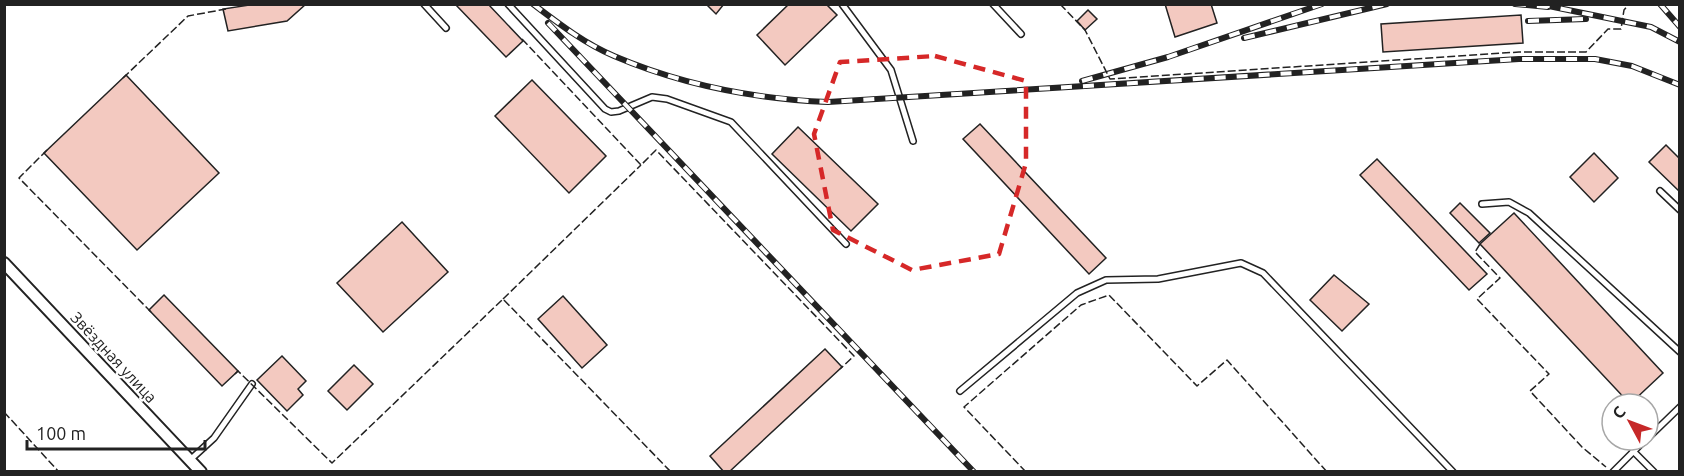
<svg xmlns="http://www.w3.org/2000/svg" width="1684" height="476" viewBox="0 0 1684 476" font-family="Ubuntu,sans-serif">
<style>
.building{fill:#f3c9c0;stroke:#222;stroke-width:1.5}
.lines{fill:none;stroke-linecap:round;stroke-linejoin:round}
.service-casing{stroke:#222;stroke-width:8}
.minor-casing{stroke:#222;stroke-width:14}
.service{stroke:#fff;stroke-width:5}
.minor{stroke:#fff;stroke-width:10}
.rail-casing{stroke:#222;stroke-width:6}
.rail{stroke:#fff;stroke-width:4;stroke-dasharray:11;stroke-linecap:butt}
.fence{stroke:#222;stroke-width:1.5;stroke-dasharray:8 3;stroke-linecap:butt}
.marked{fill:none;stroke:#d62828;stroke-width:4.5;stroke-dasharray:12 8;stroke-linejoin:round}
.labels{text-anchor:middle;stroke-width:4.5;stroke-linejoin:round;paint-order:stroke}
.street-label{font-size:16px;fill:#222;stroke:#fff}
</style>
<rect width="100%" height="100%" fill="#fff"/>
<!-- building -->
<g class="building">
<polygon points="256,4 306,4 287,21 228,31 223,9"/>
<polygon points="455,4 488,4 523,41 506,57"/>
<polygon points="706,4 724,4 716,14"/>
<polygon points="789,4 826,4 837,15 785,65 757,35"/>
<polygon points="1165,4 1211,4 1217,23 1175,37"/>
<polygon points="1088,10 1097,19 1085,30 1077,21"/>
<polygon points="1521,15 1523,43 1383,52 1381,24"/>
<polygon points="126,75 219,173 137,250 44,153"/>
<polygon points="532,80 606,156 569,193 495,116"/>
<polygon points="980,124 1106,258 1089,274 963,139"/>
<polygon points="798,127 878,204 851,231 772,154"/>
<polygon points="1666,145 1680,159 1680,192 1649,162"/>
<polygon points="1594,153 1618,178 1594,202 1570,177"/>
<polygon points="1377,159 1487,274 1469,290 1360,175"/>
<polygon points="1460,203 1490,233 1479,243 1450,213"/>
<polygon points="1514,213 1663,373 1630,404 1480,244"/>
<polygon points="402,222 448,272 383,332 337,283"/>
<polygon points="1334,275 1369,304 1342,331 1310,300"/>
<polygon points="164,295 238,371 222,386 149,310"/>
<polygon points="563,296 607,345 582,368 538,319"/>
<polygon points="825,349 842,367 729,472 724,472 710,456"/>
<polygon points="282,356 306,381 298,389 303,395 287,411 257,380"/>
<polygon points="354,365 373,384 347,410 328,391"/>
</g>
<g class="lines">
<defs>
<g id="service">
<polyline points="424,4 446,28"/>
<polyline points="508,4 605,109 611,112 619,111 652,97 667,99 731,122 846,244"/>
<polyline points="842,4 891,70 913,141"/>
<polyline points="993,4 1021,34"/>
<polyline points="1660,191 1680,210"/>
<polyline points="1482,204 1509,202 1529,213 1680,352"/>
<polyline points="960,391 1077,293 1106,280 1158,279 1241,263 1263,273 1453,472"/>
<polyline points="1648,438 1680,407"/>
<polyline points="1633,451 1654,472"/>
<polyline points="190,460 214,438 252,384"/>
<polyline points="1613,472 1645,440"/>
</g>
<polyline id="minor" points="4,263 201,472"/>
</defs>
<!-- service casing -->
<use href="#service" class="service-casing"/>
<!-- minor casing -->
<use href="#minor" class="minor-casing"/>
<!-- service -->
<use href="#service" class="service"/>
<!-- minor -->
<use href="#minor" class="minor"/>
<defs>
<g id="rail">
<path d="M533,4c25,19 52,40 81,52 68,29 142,43 214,46l691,-43h76l37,7 48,19"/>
<polyline points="1515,4 1548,7"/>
<polyline points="1539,4 1651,27 1680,42"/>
<polyline points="1660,4 1680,27"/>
<polyline points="1528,21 1586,19"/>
<polyline points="548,23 974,472"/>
<polyline points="1244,38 1387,4"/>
<polyline points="1082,81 1168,57 1322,4"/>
</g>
</defs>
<!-- rail casing -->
<use href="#rail" class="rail-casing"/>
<!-- rail -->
<use href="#rail" class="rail"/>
<!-- fence -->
<g class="fence">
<polyline points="1015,4 1028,4"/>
<polyline points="1060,4 1085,30 1110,79 1519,52 1586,52 1608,29 1621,29 1624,10 1629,4"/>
<polyline points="522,39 641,165 656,150 854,356 840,369"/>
<polyline points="123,78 188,16 226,9"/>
<polyline points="47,150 19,178 151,312"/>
<polyline points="1480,244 1475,252 1500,278 1477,299 1549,374 1530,391 1582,447 1606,467"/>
<polyline points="503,299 641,165"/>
<polyline points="235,374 238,371 332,463 503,299 671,472"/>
<polyline points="4,412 59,472"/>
<polyline points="1026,472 964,407 1081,305 1109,295 1197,386 1227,360 1327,472"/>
</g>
</g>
<!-- marked area -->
<path class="marked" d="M935,56l91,25v82l-27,91 -87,16 -79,-40 -19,-96 26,-72z"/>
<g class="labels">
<!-- street labels -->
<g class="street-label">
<text transform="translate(114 357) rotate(47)" y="6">Звёздная улица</text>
</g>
</g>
<!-- border -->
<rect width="1684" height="476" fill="none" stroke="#222222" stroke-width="12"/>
<!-- north arrow -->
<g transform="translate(1630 422) rotate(311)"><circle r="28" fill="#ffffff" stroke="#a7a7a7" stroke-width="1.5"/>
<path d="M0-4.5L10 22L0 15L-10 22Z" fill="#c62828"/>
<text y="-9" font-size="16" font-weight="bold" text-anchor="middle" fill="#222222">С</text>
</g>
<!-- scale -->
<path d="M27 440v9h178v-9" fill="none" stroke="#222222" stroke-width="3"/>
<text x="36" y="440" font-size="18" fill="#222222" stroke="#ffffff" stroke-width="4.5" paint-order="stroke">100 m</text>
</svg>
